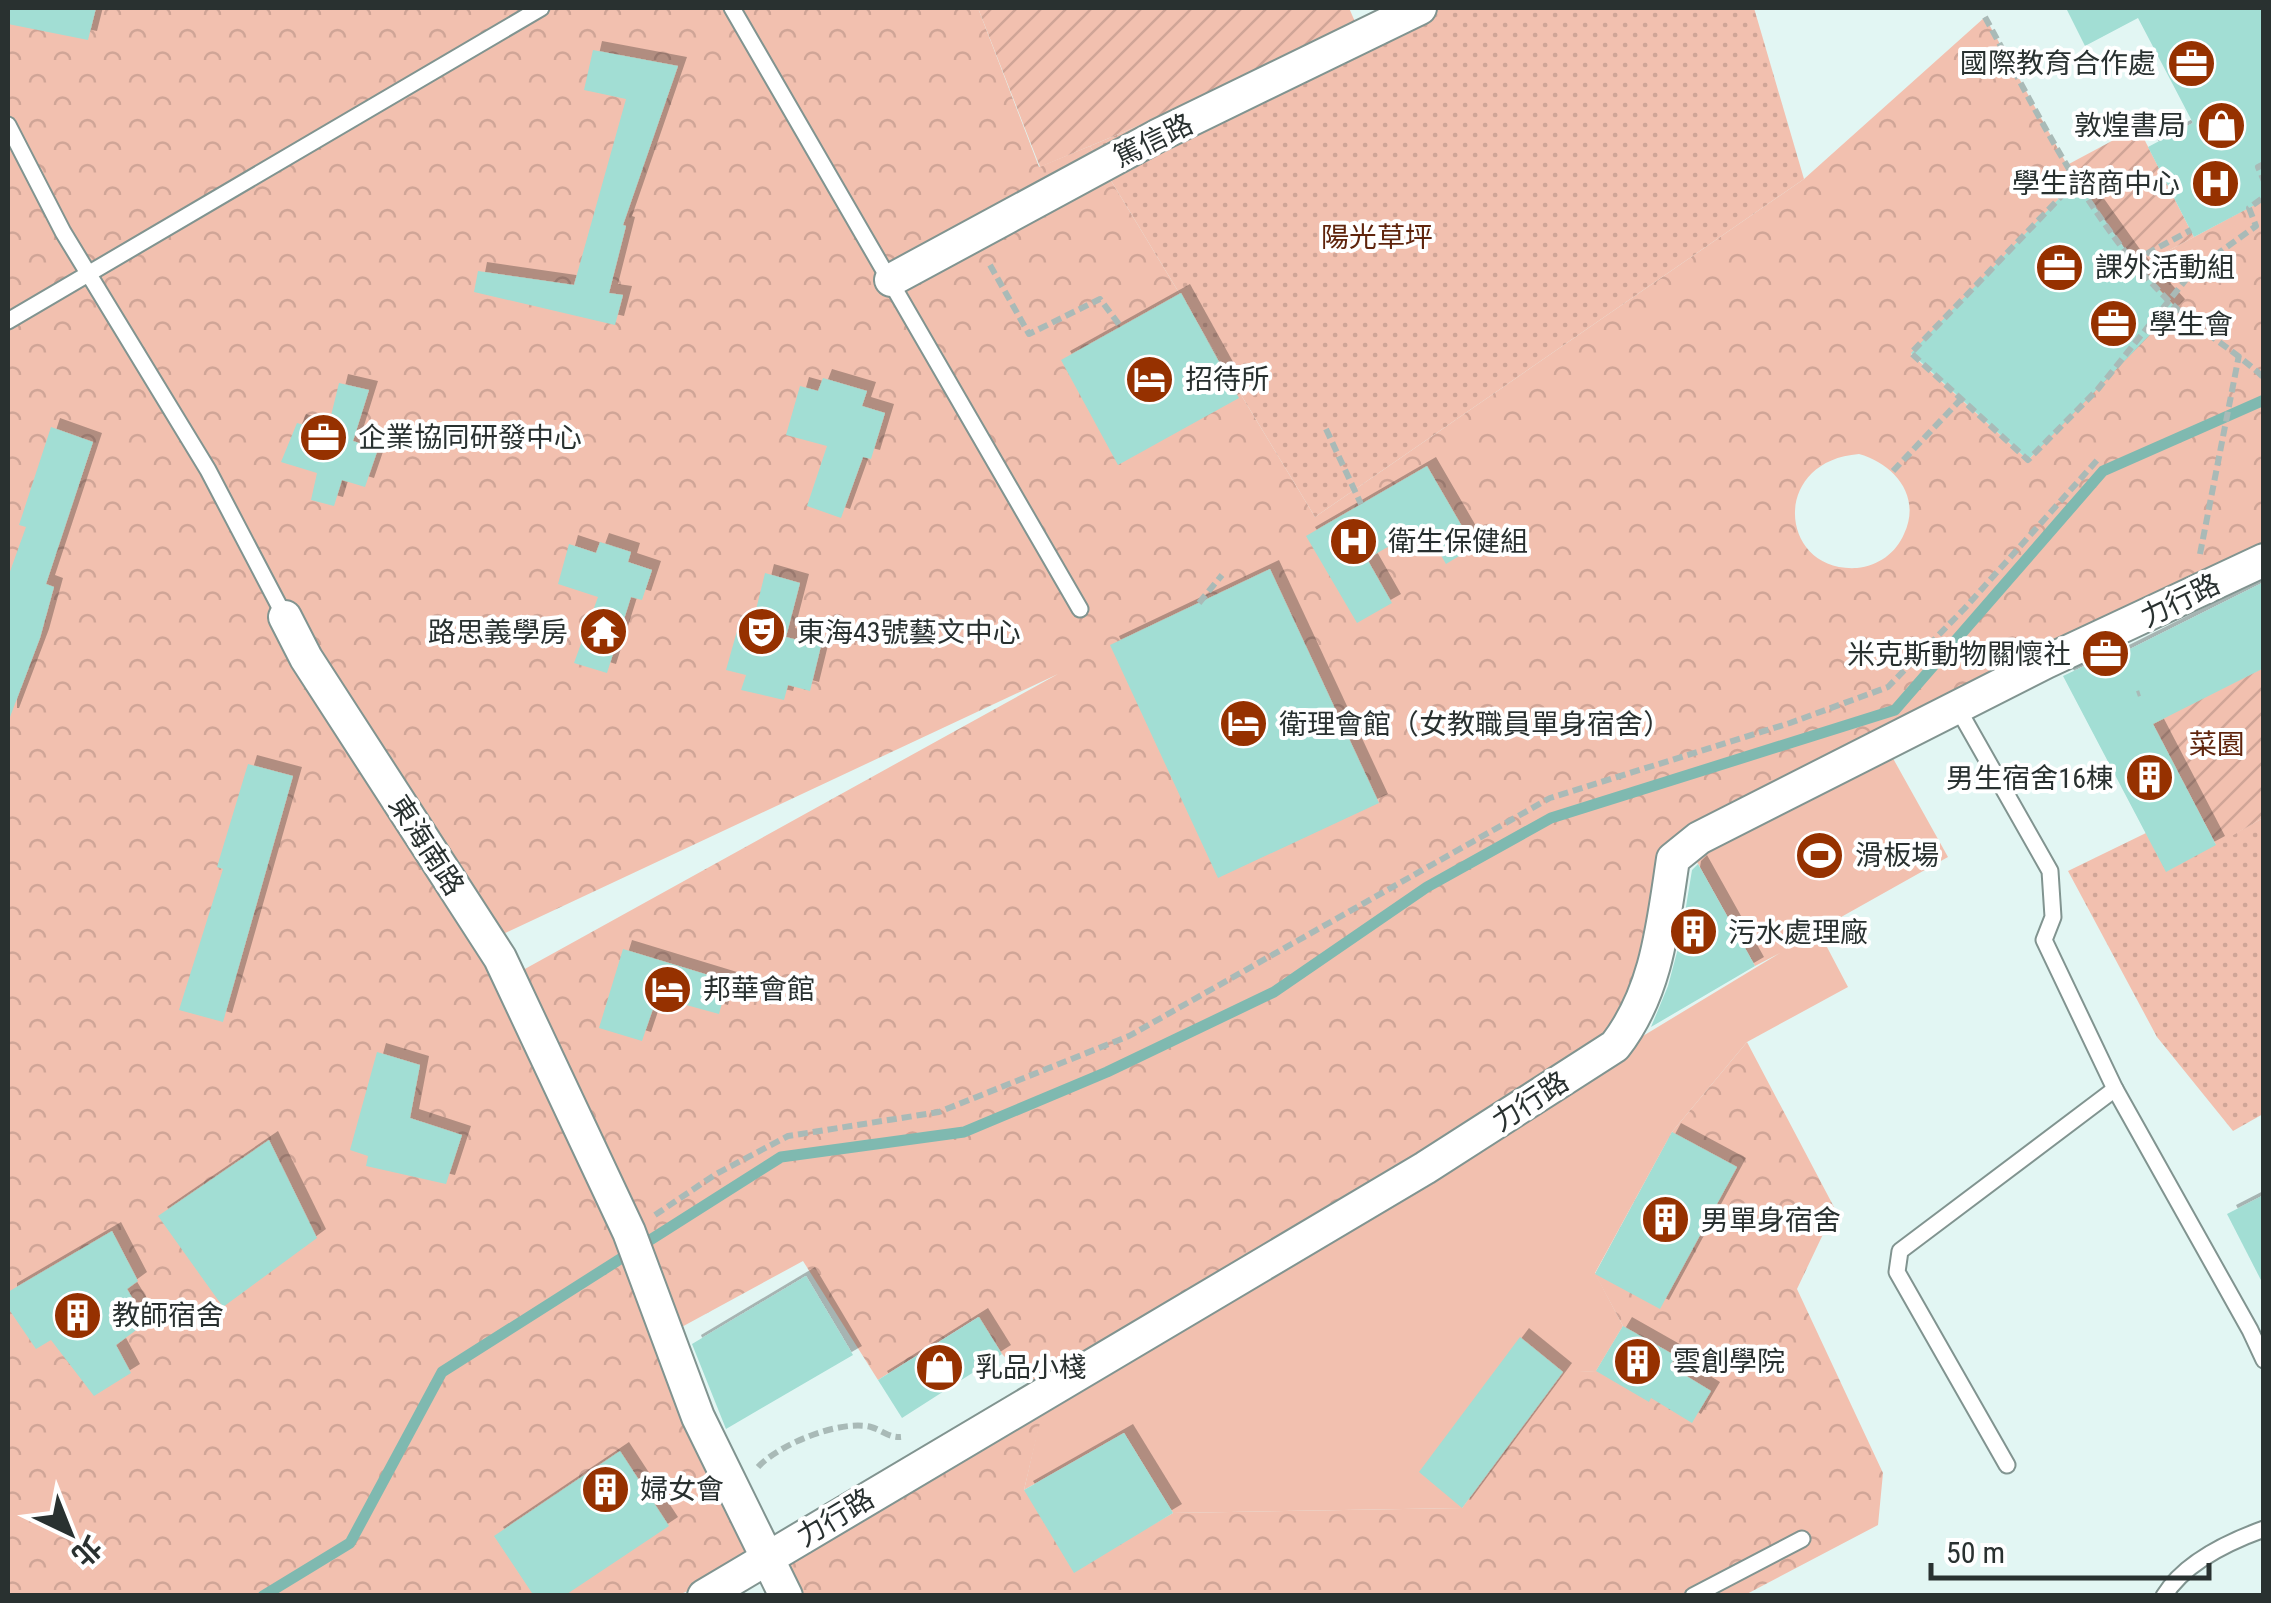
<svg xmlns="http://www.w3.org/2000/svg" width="2271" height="1603" viewBox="0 0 2271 1603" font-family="'Roboto Condensed','Noto Sans TC',sans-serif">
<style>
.grass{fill:#f2c0af}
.forest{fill:url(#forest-crowns);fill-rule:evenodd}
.park{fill:url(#park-dots)}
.garden{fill:url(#garden-furrows)}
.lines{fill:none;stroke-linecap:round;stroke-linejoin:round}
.stream{stroke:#7fb9b0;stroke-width:11}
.building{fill:#a2ded4;filter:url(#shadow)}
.service-casing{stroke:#819490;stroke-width:19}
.minor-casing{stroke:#819490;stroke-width:36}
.path{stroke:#a9bab7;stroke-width:6;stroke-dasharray:10 5;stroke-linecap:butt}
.service{stroke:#fff;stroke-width:15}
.minor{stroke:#fff;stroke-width:32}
.labels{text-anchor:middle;stroke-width:8;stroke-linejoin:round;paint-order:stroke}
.poi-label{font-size:28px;fill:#293130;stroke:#fff;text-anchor:start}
.street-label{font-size:28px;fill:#293130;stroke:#fff}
.park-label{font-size:28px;fill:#5f240c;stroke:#fff}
</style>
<defs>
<pattern id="forest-crowns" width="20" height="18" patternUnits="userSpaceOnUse" patternTransform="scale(2.5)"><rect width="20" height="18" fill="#f2c0af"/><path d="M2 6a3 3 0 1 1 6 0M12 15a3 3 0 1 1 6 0" fill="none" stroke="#d0a597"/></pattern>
<pattern id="park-dots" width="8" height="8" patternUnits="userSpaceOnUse" patternTransform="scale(2.5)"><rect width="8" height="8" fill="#f2c0af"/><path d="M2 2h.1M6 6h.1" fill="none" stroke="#d0a597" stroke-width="1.8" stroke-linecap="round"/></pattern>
<pattern id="garden-furrows" width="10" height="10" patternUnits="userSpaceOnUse" patternTransform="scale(2.5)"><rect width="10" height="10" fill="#f2c0af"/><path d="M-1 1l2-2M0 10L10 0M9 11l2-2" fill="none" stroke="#d0a597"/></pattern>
<filter id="shadow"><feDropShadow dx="9" dy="-9" stdDeviation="0" flood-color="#0004"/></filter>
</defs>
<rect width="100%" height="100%" fill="#e2f6f3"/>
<!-- grass -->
<polygon class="grass" points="1885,744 1948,857 1818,930 1848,987 1747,1042 1672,1132 1595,1273 1623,1326 1596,1371 1563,1373 1462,1508 1173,1513 1124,1433 1024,1490 1045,1398 1780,953 1755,966 1692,853"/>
<!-- forest -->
<path class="forest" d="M8,8h970l61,159 51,-21 225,371 489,-338 181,-162 91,164 -165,173 117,106 147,-152 -37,-41 125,-67v368l-571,285 -58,132 -38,74 -550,339 -22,92 123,38 26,-15 289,-5 101,-136 33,-1 27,-45 -28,-52 77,-142 75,-90 88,167 -38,80 86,184 -5,52 -135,71h-955l-22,-38 -90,38h-668zM1859,454c35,10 63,42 45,80 -8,19 -26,32 -47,34 -78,5 -88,-107 2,-114zM1058,674l-535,296 -22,-35zM803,1261l75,119 100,-63 24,37 43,44 -279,159 -99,-222z"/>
<!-- park -->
<g class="park">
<polygon points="1421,8 1754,8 1804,179 1315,517 1090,146"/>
<polygon points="2263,818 2263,1114 2233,1131 2157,1037 2068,871 2146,833 2167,871"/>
</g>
<!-- garden -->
<g class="garden">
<polygon points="978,8 1349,8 1360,33 1040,167"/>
<polygon points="2138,127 2194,237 2138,267 2067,165"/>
<polygon points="2263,668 2263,818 2216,845 2152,723"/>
</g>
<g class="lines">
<!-- stream -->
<polyline class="stream" points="263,1596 350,1543 442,1372 781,1157 964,1132 1107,1072 1274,992 1427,887 1551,818 1895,710 2103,471 2264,400"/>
</g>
<!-- building -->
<g class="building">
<polygon points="8,8 96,8 88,40 8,24"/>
<polygon points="2066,8 2264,8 2264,200 2194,237 2148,147 2193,123 2138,18 2085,46"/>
<polygon points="593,50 678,66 623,225 626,226 609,293 623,295 615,325 474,292 478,271 574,285 626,99 584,90"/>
<polygon points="2076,181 2133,261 2176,308 2028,460 1911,353"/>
<polygon points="1181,293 1239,398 1118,465 1061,360"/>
<polygon points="823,378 867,391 862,406 885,413 871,459 863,457 841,518 807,506 827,446 786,435 800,386 818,391"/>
<polygon points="339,383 369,390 353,441 378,449 365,487 342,480 334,506 311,500 317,473 281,462 297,423 327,432"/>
<polygon points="51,427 93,442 46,584 54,587 40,638 10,717 8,717 8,577 26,527 19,525"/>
<polygon points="1427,466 1474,547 1446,564 1424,526 1367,559 1392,603 1357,623 1306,536"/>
<polygon points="600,542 631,552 628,562 652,570 642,600 631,597 607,673 574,663 598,597 558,584 569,544 596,553"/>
<polygon points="1270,569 1379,803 1218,878 1110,645"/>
<polygon points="765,573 800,583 786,637 821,646 810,691 788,685 784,700 741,690 746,675 726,670 739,624 752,626"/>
<polygon points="2264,582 2264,668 2153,724 2216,845 2166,872 2063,676 2114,652 2116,656"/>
<polygon points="248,764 293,776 223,1022 179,1010 223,869 217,867"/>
<polygon points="1698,864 1755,966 1651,1027 1668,986 1681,937 1692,870"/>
<polygon points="623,949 728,981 719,1014 657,997 642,1041 599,1028"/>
<polygon points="377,1052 420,1065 410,1118 462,1135 446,1184 366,1166 368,1156 350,1150"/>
<polygon points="1672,1132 1737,1167 1660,1309 1595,1274"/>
<polygon points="269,1140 317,1238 223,1307 158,1216"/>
<polygon points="2264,1195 2264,1286 2227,1214"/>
<polygon points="112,1231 138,1281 127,1289 147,1322 116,1345 131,1373 94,1396 51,1340 36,1349 8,1308 8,1292"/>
<polygon points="806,1276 853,1355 726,1429 692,1344"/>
<polygon points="979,1317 1002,1354 902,1418 878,1380"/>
<polygon points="1623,1326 1676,1356 1670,1366 1711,1391 1692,1423 1651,1398 1649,1402 1596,1371"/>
<polygon points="1520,1337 1563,1372 1462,1508 1419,1472"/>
<polygon points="1124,1433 1173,1513 1074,1573 1024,1490"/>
<polygon points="620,1451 669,1526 564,1596 534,1596 494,1536"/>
</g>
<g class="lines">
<defs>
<g id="service">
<polyline points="732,8 1080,609"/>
<polyline points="8,125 63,232 208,470 285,617"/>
<polyline points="8,321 541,8"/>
<polyline points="1957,707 2050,871 2053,917 2044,940 2115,1089 2250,1330 2264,1360"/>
<polyline points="2007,1465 1897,1272 1900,1251 2115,1089"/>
<polyline points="1693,1596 1802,1539"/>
<path d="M2164,1596c20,-33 64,-54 100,-67"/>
</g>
<g id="minor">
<polyline points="891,280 1157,136 1420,8"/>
<polyline points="285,617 306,658 500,958 629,1232 698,1417 786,1596"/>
<path d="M704,1596l721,-428 190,-122c42,-54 48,-121 58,-187l26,-21 347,-176 218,-102"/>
</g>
</defs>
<!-- service casing -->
<use href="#service" class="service-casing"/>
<!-- minor casing -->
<use href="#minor" class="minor-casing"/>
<!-- path -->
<g class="path">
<path d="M1985,17c55,100 106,209 189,289 27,26 62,45 90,72"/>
<polyline points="2264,164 2258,167 2264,181"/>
<polyline points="2076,181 1911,353 2028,460 2098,389 2192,272 2256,226 2249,208 2264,197"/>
<polyline points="2133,261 2191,230"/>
<polyline points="990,265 1029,334 1100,299 1121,327"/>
<polyline points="1326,429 1361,504"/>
<polyline points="1893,471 1961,399"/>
<polyline points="2200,554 2239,355"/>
<polyline points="1199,603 1222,575"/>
<polyline points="2137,694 2140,693"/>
<polyline points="655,1215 716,1174 788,1136 939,1112 1129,1036 1550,798 1790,723 1888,687 1964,609 2100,457"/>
<path d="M758,1467c20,-22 82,-48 113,-40 11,3 18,11 30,10"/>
</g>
<!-- service -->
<use href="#service" class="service"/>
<!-- minor -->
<use href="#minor" class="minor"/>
</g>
<!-- icons -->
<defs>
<symbol id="office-disc" viewBox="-11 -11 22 22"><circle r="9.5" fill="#963100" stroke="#fff"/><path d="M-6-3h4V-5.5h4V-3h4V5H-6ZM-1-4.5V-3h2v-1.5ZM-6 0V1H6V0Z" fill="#fff"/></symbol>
<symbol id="shop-disc" viewBox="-11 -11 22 22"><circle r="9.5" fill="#963100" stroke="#fff"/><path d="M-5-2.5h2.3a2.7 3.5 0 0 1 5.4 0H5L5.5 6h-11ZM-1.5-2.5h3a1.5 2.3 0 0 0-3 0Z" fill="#fff"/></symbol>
<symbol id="hospital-disc" viewBox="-11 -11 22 22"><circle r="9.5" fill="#963100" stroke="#fff"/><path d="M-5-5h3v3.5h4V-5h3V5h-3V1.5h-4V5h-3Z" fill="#fff"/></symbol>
<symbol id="hotel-disc" viewBox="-11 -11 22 22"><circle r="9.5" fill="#963100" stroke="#fff"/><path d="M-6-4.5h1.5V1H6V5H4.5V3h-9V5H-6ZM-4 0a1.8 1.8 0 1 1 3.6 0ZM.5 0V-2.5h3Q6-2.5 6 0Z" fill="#fff"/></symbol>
<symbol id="temple-disc" viewBox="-11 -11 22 22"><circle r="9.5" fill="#963100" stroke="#fff"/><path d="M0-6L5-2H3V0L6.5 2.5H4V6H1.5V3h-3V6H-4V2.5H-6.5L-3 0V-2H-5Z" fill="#fff"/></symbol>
<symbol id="theatre-disc" viewBox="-11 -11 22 22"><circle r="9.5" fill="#963100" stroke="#fff"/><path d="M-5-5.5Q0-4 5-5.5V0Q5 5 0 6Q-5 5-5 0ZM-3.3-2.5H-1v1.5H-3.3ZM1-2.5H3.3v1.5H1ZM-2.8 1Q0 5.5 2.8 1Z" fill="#fff"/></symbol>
<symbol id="building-disc" viewBox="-11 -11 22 22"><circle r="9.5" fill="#963100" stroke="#fff"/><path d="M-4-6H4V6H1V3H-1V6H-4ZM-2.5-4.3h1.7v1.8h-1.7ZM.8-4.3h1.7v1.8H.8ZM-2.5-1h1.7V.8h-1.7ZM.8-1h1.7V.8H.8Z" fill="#fff"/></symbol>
<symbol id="stadium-disc" viewBox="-11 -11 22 22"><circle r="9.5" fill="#963100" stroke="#fff"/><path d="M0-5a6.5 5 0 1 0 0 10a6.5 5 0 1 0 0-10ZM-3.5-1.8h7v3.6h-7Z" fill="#fff"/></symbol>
</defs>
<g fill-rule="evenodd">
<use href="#office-disc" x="2164" y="36" width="55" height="55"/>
<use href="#shop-disc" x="2194" y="98" width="55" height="55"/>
<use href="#hospital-disc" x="2188" y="156" width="55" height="55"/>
<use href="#office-disc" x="2032" y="240" width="55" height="55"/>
<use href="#office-disc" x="2086" y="296" width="55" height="55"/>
<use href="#hotel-disc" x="1122" y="352" width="55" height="55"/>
<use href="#office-disc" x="296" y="410" width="55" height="55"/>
<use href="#hospital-disc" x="1326" y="514" width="55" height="55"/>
<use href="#temple-disc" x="576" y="604" width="55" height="55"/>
<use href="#theatre-disc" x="734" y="604" width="55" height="55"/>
<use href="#office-disc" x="2078" y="626" width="55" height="55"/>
<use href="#hotel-disc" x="1216" y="696" width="55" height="55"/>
<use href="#building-disc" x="2122" y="750" width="55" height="55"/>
<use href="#stadium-disc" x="1792" y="828" width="55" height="55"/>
<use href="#building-disc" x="1666" y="904" width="55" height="55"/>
<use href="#hotel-disc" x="640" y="962" width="55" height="55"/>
<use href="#building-disc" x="1638" y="1192" width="55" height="55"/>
<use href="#building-disc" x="50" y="1288" width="55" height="55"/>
<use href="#building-disc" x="1610" y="1334" width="55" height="55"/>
<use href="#shop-disc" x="912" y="1340" width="55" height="55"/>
<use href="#building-disc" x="578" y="1462" width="55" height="55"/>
</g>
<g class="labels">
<!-- poi labels -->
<g class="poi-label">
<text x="2156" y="73" text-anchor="end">國際教育合作處</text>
<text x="2186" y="135" text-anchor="end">敦煌書局</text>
<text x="2180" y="193" text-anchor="end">學生諮商中心</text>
<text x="2095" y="277">課外活動組</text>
<text x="2149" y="334">學生會</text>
<text x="1185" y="389">招待所</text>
<text x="358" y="447">企業協同研發中心</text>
<text x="1388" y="551">衛生保健組</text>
<text x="568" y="642" text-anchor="end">路思義學房</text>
<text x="797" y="642">東海43號藝文中心</text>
<text x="2071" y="664" text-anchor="end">米克斯動物關懷社</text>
<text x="1279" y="734">衛理會館（女教職員單身宿舍）</text>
<text x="2114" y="788" text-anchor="end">男生宿舍16棟</text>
<text x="1855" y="865">滑板場</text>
<text x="1728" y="942">污水處理廠</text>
<text x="703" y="999">邦華會館</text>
<text x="1701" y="1230">男單身宿舍</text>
<text x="112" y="1325">教師宿舍</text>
<text x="1673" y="1371">雲創學院</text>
<text x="975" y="1377">乳品小棧</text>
<text x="640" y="1499">婦女會</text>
</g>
<!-- street labels -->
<g class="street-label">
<text transform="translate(1153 140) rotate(-26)" y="10">篤信路</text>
<text transform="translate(2180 600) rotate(-26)" y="10">力行路</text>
<text transform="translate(427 845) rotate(57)" y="10">東海南路</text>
<text transform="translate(1530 1101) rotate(-33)" y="10">力行路</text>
<text transform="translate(835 1517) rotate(-31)" y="10">力行路</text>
</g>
<!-- park labels -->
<g class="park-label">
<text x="1377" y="247">陽光草坪</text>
<text x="2217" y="754">菜園</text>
</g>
</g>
<!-- border -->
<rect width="2271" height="1603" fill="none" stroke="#293130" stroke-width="20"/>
<!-- north arrow -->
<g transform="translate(70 1533) rotate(137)" stroke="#ffffff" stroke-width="8" paint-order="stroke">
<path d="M0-8L18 38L0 25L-18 38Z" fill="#293130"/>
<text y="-15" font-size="28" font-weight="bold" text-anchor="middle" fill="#293130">北</text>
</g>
<!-- scale -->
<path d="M1931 1563v15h278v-15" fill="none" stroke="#293130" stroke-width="5"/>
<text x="1946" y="1563" font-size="30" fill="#293130" stroke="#ffffff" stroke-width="8" paint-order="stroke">50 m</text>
</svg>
